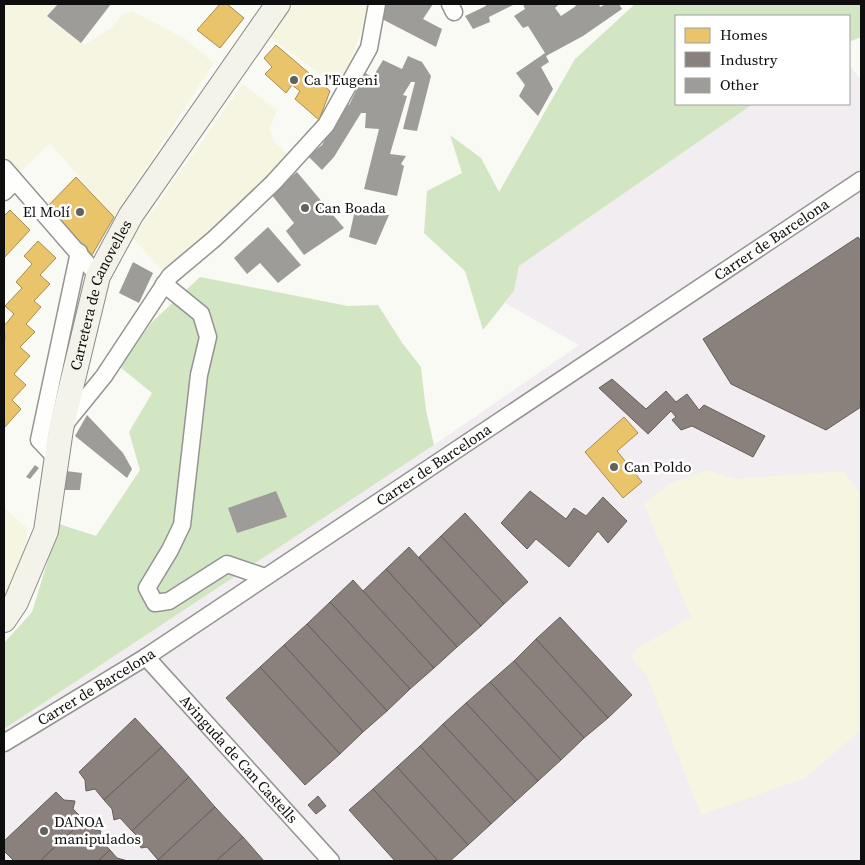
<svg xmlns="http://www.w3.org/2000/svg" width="865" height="865" viewBox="0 0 865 865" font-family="'Source Serif 4',serif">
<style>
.industrial{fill:#f2edf0}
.farmland{fill:#f6f5e1}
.forest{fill:#d3e6c4}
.homes{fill:#e9c46a;stroke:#a78d4e}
.industry{fill:#8a817c;stroke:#655e5b}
.building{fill:#9e9c99}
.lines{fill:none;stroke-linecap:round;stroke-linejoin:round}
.street-casing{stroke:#949492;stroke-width:19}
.secondary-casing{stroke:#8b8b88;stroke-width:26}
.street{stroke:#fefefd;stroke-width:16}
.secondary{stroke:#f4f3ea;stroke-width:24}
.poi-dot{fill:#61615e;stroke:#fff;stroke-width:2}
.labels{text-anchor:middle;stroke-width:5;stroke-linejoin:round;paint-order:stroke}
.poi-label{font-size:15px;fill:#0e0e0e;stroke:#fff;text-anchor:start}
.street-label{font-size:15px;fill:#0e0e0e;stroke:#fff}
</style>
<rect width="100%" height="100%" fill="#fafaf4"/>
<!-- industrial -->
<polygon class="industrial" points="849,65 861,80 861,861 4,861 4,729 434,445 579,345 505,303 514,291 519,266 753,104 849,104"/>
<!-- farmland -->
<g class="farmland">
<polygon points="4,4 58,4 47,17 84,45 112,27 124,13 132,11 184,38 214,63 114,217 50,143 17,175 4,159"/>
<polygon points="291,4 371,4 340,89 270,37"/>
<polygon points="243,84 277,110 269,129 274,141 293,160 230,224 161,270 133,238"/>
<polygon points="707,470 735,479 843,471 861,494 861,730 805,778 701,815 648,678 631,656 638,648 691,617 644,504 669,484"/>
<polygon points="4,508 28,529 22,562 4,598"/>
</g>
<!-- forest -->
<g class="forest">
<polygon points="635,4 861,4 861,37 849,42 849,16 676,16 676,104 753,104 519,266 514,291 483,330 465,271 424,233 427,191 462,173 450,135 481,158 499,192 575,59"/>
<polygon points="200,277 348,306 378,305 403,344 421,367 426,410 434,445 4,729 4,643 32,612 59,524 96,536 140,470 129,432 152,393 120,367 152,322"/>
</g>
<!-- homes -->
<g class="homes">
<polygon points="220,4 227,4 244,18 220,48 197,30"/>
<polygon points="276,45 330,91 319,120 295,99 300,91 292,85 286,93 265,74 272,67 264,58"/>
<polygon points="76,177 114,217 92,255 47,207"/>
<polygon points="10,210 30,230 4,258 4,216"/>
<polygon points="38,241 56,258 40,275 50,284 34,301 41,307 26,324 35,332 20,347 30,356 14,374 26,385 12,400 21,409 4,428 4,340 5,339 4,326 14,314 5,306 22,288 16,282 32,264 24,256"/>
<polygon points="624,417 638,433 617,451 642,482 623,498 585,452"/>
</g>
<!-- industry -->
<g class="industry">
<polygon points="858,237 861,241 861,407 826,430 731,384 703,339"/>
<polygon points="612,379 646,409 666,391 676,402 687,394 699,410 704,405 765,436 753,457 692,426 681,430 672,420 676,417 671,411 648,434 599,388"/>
<polygon points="530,491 566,519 574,508 586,516 603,497 627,521 608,543 598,531 569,567 536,539 527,549 501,523"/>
<polygon points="465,513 528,582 504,604 441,536"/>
<polygon points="441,536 504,604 481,626 419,557"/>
<polygon points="409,547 481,626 457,647 386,569"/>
<polygon points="386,569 457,647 434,668 363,591"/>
<polygon points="353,580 434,668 410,689 330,602"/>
<polygon points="330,602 410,689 387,711 307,624"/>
<polygon points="560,617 632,695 608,718 536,639"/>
<polygon points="307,624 387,711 363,732 284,645"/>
<polygon points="536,639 608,718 584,738 514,661"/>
<polygon points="284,645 363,732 340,754 260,667"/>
<polygon points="514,661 584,738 561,760 490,682"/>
<polygon points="260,667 340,754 305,785 226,698"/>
<polygon points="490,682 561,760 538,781 466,703"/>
<polygon points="466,703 538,781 515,802 443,724"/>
<polygon points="135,718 162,747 104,800 95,789 86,791 85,780 79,772"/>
<polygon points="443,724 515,802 491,824 420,746"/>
<polygon points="420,746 491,824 468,845 397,767"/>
<polygon points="162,747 189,777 132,831 120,818 114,820 112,809 104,800"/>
<polygon points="397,767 468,845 450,861 438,861 373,789"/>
<polygon points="189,777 215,807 158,860 147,847 141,848 139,838 132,831"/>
<polygon points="373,789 438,861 395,861 349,810"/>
<polygon points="56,792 64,800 75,801 73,809 84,820 40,861 14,861 4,851 4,841"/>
<polygon points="318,796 326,806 316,814 308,805"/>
<polygon points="215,807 243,837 216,861 159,861 158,860"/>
<polygon points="84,820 91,829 101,831 99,838 110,850 98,861 40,861"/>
<polygon points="243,837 264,861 216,861"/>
<polygon points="110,850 117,858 128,861 98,861"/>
</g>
<!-- building -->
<g class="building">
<polygon points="58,4 111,4 81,43 47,16"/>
<polygon points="385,4 433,4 423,19 442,29 436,47 378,17"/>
<polygon points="485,4 515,4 489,17 490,22 473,29 465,16 486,6"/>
<polygon points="523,4 559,4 555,8 561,16 576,6 574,4 599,4 600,7 606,4 619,4 622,9 583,36 546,56 549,62 541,67 553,89 538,116 519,96 525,85 516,73 545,53 528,26 523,28 514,16 525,9"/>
<polygon points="408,56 422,62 431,76 417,131 403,129 415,82 411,82 403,95 407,96 390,154 406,156 401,164 404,166 397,196 364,189 379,129 365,128 366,113 361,113 334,157 322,170 308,156 322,145 345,104 349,105 365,73 373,77 383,60 402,69"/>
<polygon points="297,172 344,228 304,255 286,231 294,223 271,194"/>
<polygon points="355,210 372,214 389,215 376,245 349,237"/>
<polygon points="268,227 301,265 278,283 260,263 247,274 234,258"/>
<polygon points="133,262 153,273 139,303 119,293"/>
<polygon points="87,415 123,453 132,469 127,478 75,436"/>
<polygon points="35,465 39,468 30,479 26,477"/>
<polygon points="66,471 82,473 80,490 65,490"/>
<polygon points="276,491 287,517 237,533 228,508"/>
</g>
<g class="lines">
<defs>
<g id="street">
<polyline points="450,4 454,12"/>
<polyline points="4,168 98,276"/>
<polyline points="4,192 15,181"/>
<polyline points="164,284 201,314 208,337 199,375 182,525 170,550 147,588 155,603 169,601 227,564 265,577"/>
<polyline points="65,424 104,376 170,276 214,239 230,224 273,183 326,125 369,48 377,4"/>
<polyline points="57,459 39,440 79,252"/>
<path id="s1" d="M146,657l185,204"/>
<path id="s2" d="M4,743l142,-86 715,-477"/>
</g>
<g id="secondary">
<path id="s3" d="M4,620l12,-18 30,-71 15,-102 37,-153 33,-61 147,-211"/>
</g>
</defs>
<!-- street casing -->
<use href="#street" class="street-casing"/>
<!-- secondary casing -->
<use href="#secondary" class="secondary-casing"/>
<!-- street -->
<use href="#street" class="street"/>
<!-- secondary -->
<use href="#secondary" class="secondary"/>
</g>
<!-- markers -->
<g class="poi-dot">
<circle cx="294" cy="80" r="5"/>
<circle cx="305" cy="208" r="5"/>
<circle cx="80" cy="212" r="5"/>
<circle cx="614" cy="467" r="5"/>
<circle cx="44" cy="831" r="5"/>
</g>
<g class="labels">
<!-- poi labels -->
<g class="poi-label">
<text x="304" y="85">Ca l'Eugeni</text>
<text x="315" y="213">Can Boada</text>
<text x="70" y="217" text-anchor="end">El Molí</text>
<text x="624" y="472">Can Poldo</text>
<text x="54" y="827">DANOA<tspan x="54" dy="17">manipulados</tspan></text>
</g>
<!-- street labels -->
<g class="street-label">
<text dy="5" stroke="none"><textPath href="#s2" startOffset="918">Carrer de Barcelona</textPath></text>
<text dy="5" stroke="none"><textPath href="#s3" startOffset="342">Carretera de Canovelles</textPath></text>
<text dy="5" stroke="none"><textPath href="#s2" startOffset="512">Carrer de Barcelona</textPath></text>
<text dy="5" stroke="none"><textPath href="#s2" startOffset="108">Carrer de Barcelona</textPath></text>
<text dy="5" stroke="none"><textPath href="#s1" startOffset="138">Avinguda de Can Castells</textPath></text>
</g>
</g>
<!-- border -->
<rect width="865" height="865" fill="none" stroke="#0e0e0e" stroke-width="10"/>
<!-- legend -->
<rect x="675" y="15" width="175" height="90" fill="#ffffff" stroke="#9f9f9f"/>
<rect x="685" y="28" width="25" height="15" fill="#e9c46a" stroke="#9f9f9f"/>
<text x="720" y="40" font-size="15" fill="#0e0e0e">Homes</text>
<rect x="685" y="52" width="25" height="15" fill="#8a817c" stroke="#9f9f9f"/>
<text x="720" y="65" font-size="15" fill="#0e0e0e">Industry</text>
<rect x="685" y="78" width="25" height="15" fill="#9e9c99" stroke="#9f9f9f"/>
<text x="720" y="90" font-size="15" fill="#0e0e0e">Other</text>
</svg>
